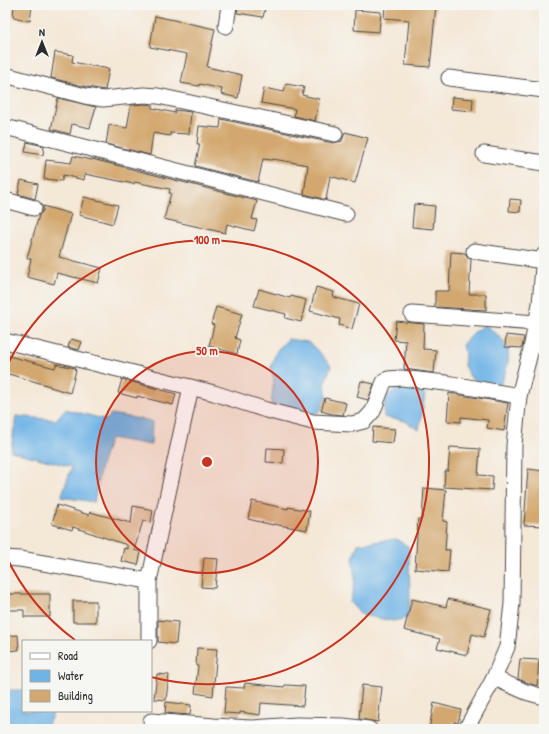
<svg xmlns="http://www.w3.org/2000/svg" width="549" height="734" viewBox="0 0 549 734" font-family="'Patrick Hand',sans-serif">
<style>
.water{fill:#70b4e6;stroke:#4e7088}
.building{fill:#d3a870}
.lines{fill:none;stroke-linecap:round;stroke-linejoin:round}
.minor-casing{stroke:#494745;stroke-width:17}
.minor{stroke:#fff;stroke-width:15}
.ring{fill:none;stroke:#c8321e;stroke-width:2}
.centre{fill:#c8321e;stroke:#f6f6f2;stroke-width:2}
.ring-label{font-size:12px;text-anchor:middle;font-weight:bold;fill:#c8321e;stroke:#f6f6f2;stroke-width:3.5;stroke-linejoin:round;paint-order:stroke}
</style>
<rect width="100%" height="100%" fill="#f6f6f2"/>
<filter id="ink" filterUnits="userSpaceOnUse"><feTurbulence type="fractalNoise" baseFrequency=".025" numOctaves="2"/><feDisplacementMap in="SourceGraphic" scale="8" xChannelSelector="R" yChannelSelector="G"/><feConvolveMatrix kernelMatrix="1 2 1 2 8 2 1 2 1" color-interpolation-filters="sRGB"/></filter>
<filter id="wash" filterUnits="userSpaceOnUse"><feTurbulence type="fractalNoise" baseFrequency=".012" numOctaves="4" result="noise"/><feDisplacementMap in="SourceGraphic" scale="16" xChannelSelector="R" yChannelSelector="G"/><feGaussianBlur stdDeviation="0.9" result="paint"/><feColorMatrix in="noise" values="0 0 0 0 0 0 0 0 0 0 0 0 0 0 0 0 0 1.4 0 .05"/><feComposite in="paint" operator="in"/></filter>
<g filter="url(#wash)">
<rect width="100%" height="100%" fill="#f4e8d7"/>
<!-- water -->
<g class="water">
<path d="M485,325c28,20 28,28 16,59l-13,3 -17,-9 -7,-12 1,-12 -3,-9 13,-14z"/>
<polygon points="288,339 308,342 319,352 331,366 325,382 327,399 319,412 301,417 271,404 274,380 271,367 276,352"/>
<polygon points="399,385 417,386 425,395 419,430 405,421 384,417 384,406 387,395 394,391"/>
<polygon points="65,409 107,420 111,414 152,421 151,445 110,438 101,466 94,502 61,497 72,467 11,451 16,416 56,420"/>
<polygon points="396,539 409,547 410,601 407,618 393,621 362,615 350,603 355,581 353,558 358,544"/>
<polygon points="5,690 23,690 23,711 52,711 53,713 46,729 5,729"/>
</g>
<g id="blocks">
<!-- building -->
<g class="building">
<polygon points="14,5 32,5 30,21 13,17"/>
<polygon points="238,5 266,5 263,17 237,13"/>
<polygon points="385,5 436,5 430,67 405,65 409,20 384,18"/>
<polygon points="355,10 381,12 379,32 354,30"/>
<polygon points="155,16 215,29 207,67 242,75 238,98 221,94 222,89 200,84 199,86 181,83 187,54 150,47"/>
<polygon points="55,52 73,55 72,62 109,69 105,90 87,87 51,78"/>
<polygon points="286,84 304,87 302,95 319,99 315,121 294,116 295,109 261,103 264,88 284,92"/>
<polygon points="452,97 473,99 472,111 451,109"/>
<polygon points="58,98 96,107 90,128 72,124 70,134 51,129"/>
<polygon points="144,104 152,105 152,108 175,113 175,110 191,112 189,134 170,133 170,136 153,133 150,155 106,144 109,125 127,128 131,105"/>
<polygon points="221,119 333,143 342,141 345,132 368,138 355,183 330,176 326,200 304,194 308,165 273,159 272,160 263,159 258,182 195,166 200,144 197,144 199,126 220,128"/>
<polygon points="27,142 44,146 43,155 25,152"/>
<polygon points="73,156 92,160 92,159 257,201 252,219 257,220 254,231 227,224 225,233 164,219 171,193 169,193 170,189 134,182 134,184 85,174 84,180 63,175 62,181 44,179 46,160 71,163"/>
<polygon points="21,180 38,184 35,199 18,194"/>
<polygon points="84,197 118,205 113,224 79,215"/>
<polygon points="510,199 521,200 520,212 509,211"/>
<polygon points="414,204 435,206 433,229 412,227"/>
<polygon points="43,206 71,214 59,257 102,268 98,283 57,273 54,284 27,277 31,259 27,258 39,215 43,211"/>
<polygon points="451,252 465,253 468,258 471,259 469,294 486,294 486,310 435,307 435,291 449,291"/>
<polygon points="316,287 334,292 333,297 359,304 352,329 339,325 340,319 310,311"/>
<polygon points="259,289 290,298 291,296 306,300 301,322 285,318 286,314 254,306"/>
<polygon points="216,307 242,314 235,338 240,340 237,354 209,346 214,325 211,324"/>
<polygon points="396,321 424,324 423,349 436,350 434,373 404,369 406,341 394,340"/>
<polygon points="506,335 524,337 522,348 505,347"/>
<polygon points="71,339 82,342 79,350 68,347"/>
<polygon points="5,355 55,368 56,364 75,368 74,369 76,370 70,393 50,387 50,386 5,373"/>
<polygon points="122,379 176,394 173,405 137,396 137,398 118,393"/>
<polygon points="361,381 374,384 368,400 357,397"/>
<polygon points="449,393 508,403 504,431 487,428 488,420 461,417 461,422 447,421"/>
<polygon points="325,398 346,403 343,415 332,414 321,411"/>
<polygon points="373,427 395,429 393,443 372,441"/>
<polygon points="450,447 480,449 478,475 493,476 492,490 444,487 445,471 448,471"/>
<polygon points="267,448 284,449 283,463 266,462"/>
<polygon points="528,469 544,471 544,526 524,525"/>
<polygon points="424,488 446,490 443,521 447,522 445,550 450,550 448,572 415,569 418,519 422,519"/>
<polygon points="252,501 288,509 288,507 310,511 307,530 273,524 273,525 248,519"/>
<polygon points="57,505 89,515 90,512 131,523 133,506 153,510 151,522 143,521 134,550 141,552 138,565 121,561 124,548 127,549 127,545 73,527 72,530 52,524"/>
<polygon points="204,558 218,559 215,588 201,587"/>
<polygon points="5,594 50,594 50,617 24,617 24,610 5,610"/>
<polygon points="412,599 446,607 448,599 491,609 484,637 472,634 467,655 437,648 440,639 404,630"/>
<rect x="73" y="601" width="23" height="21"/>
<polygon points="158,620 178,622 176,644 158,642"/>
<polygon points="18,635 19,650 5,651 5,636"/>
<polygon points="197,648 217,649 213,696 195,693 198,666 196,666"/>
<polygon points="520,659 539,660 537,686 518,679"/>
<polygon points="157,674 169,675 166,700 154,699"/>
<polygon points="245,683 284,687 285,685 305,686 303,706 261,703 260,715 240,712 240,714 224,713 226,687 244,688"/>
<polygon points="362,685 382,687 378,722 359,719"/>
<polygon points="166,702 191,705 190,715 165,713"/>
<polygon points="434,703 461,710 458,723 454,722 453,729 429,729"/>
</g>
</g>
</g>
<g filter="url(#ink)">
<use href="#blocks" fill-opacity="0" stroke="#494745" stroke-width="1"/>
<g class="lines">
<defs>
<g id="minor">
<polyline points="226,26 229,5"/>
<polyline points="5,75 85,96 103,99 144,95 158,96 335,134"/>
<polyline points="449,78 544,90"/>
<polyline points="5,127 346,214"/>
<polyline points="484,154 544,163"/>
<polyline points="5,200 34,208"/>
<polyline points="474,251 544,261"/>
<polyline points="412,314 536,323"/>
<polyline points="5,341 214,393 266,410 313,422 352,424 364,421 373,411 384,382 388,379 401,378 446,383 519,396"/>
<polyline points="5,558 20,559 149,581"/>
<polyline points="149,641 149,581 191,387"/>
<polyline points="494,678 526,692 544,697"/>
<polyline points="151,721 214,726 252,728 297,725 343,726 369,729"/>
<polyline points="466,729 494,678 507,647 512,604 514,445 519,396 531,349 540,304 544,255"/>
</g>
</defs>
<!-- minor casing -->
<use href="#minor" class="minor-casing"/>
<!-- minor -->
<use href="#minor" class="minor"/>
</g>
</g>
<!-- distance rings -->
<circle cx="207" cy="462" r="111" fill="#c8321e" fill-opacity=".12"/>
<g class="ring">
<circle cx="207" cy="462" r="111"/>
<path d="M75 640A222 222 0 0 1 6 556M6 368A222 222 0 1 1 151 677"/>
</g>
<circle cx="207" cy="462" r="6" class="centre"/>
<g class="ring-label">
<text x="207" y="244">100 m</text>
<text x="207" y="355">50 m</text>
</g>
<!-- margin -->
<rect width="549" height="734" fill="none" stroke="#f6f6f2" stroke-width="20"/>
<!-- legend -->
<rect x="22" y="640" width="130" height="72" fill="#f6f6f2" stroke="#a5a5a2"/>
<rect x="30" y="653" width="20" height="6" fill="#ffffff" stroke="#a5a5a2"/>
<text x="58" y="660" font-size="12" fill="#2b2b2b">Road</text>
<rect x="30" y="670" width="20" height="12" fill="#70b4e6" stroke="#a5a5a2"/>
<text x="58" y="680" font-size="12" fill="#2b2b2b">Water</text>
<rect x="30" y="690" width="20" height="12" fill="#d3a870" stroke="#a5a5a2"/>
<text x="58" y="700" font-size="12" fill="#2b2b2b">Building</text>
<!-- north arrow -->
<g transform="translate(42 42)" stroke="#f6f6f2" stroke-width="3" paint-order="stroke">
<path d="M0-3L7 15L0 10L-7 15Z" fill="#2b2b2b"/>
<text y="-6" font-size="11" font-weight="bold" text-anchor="middle" fill="#2b2b2b">N</text>
</g>
</svg>
